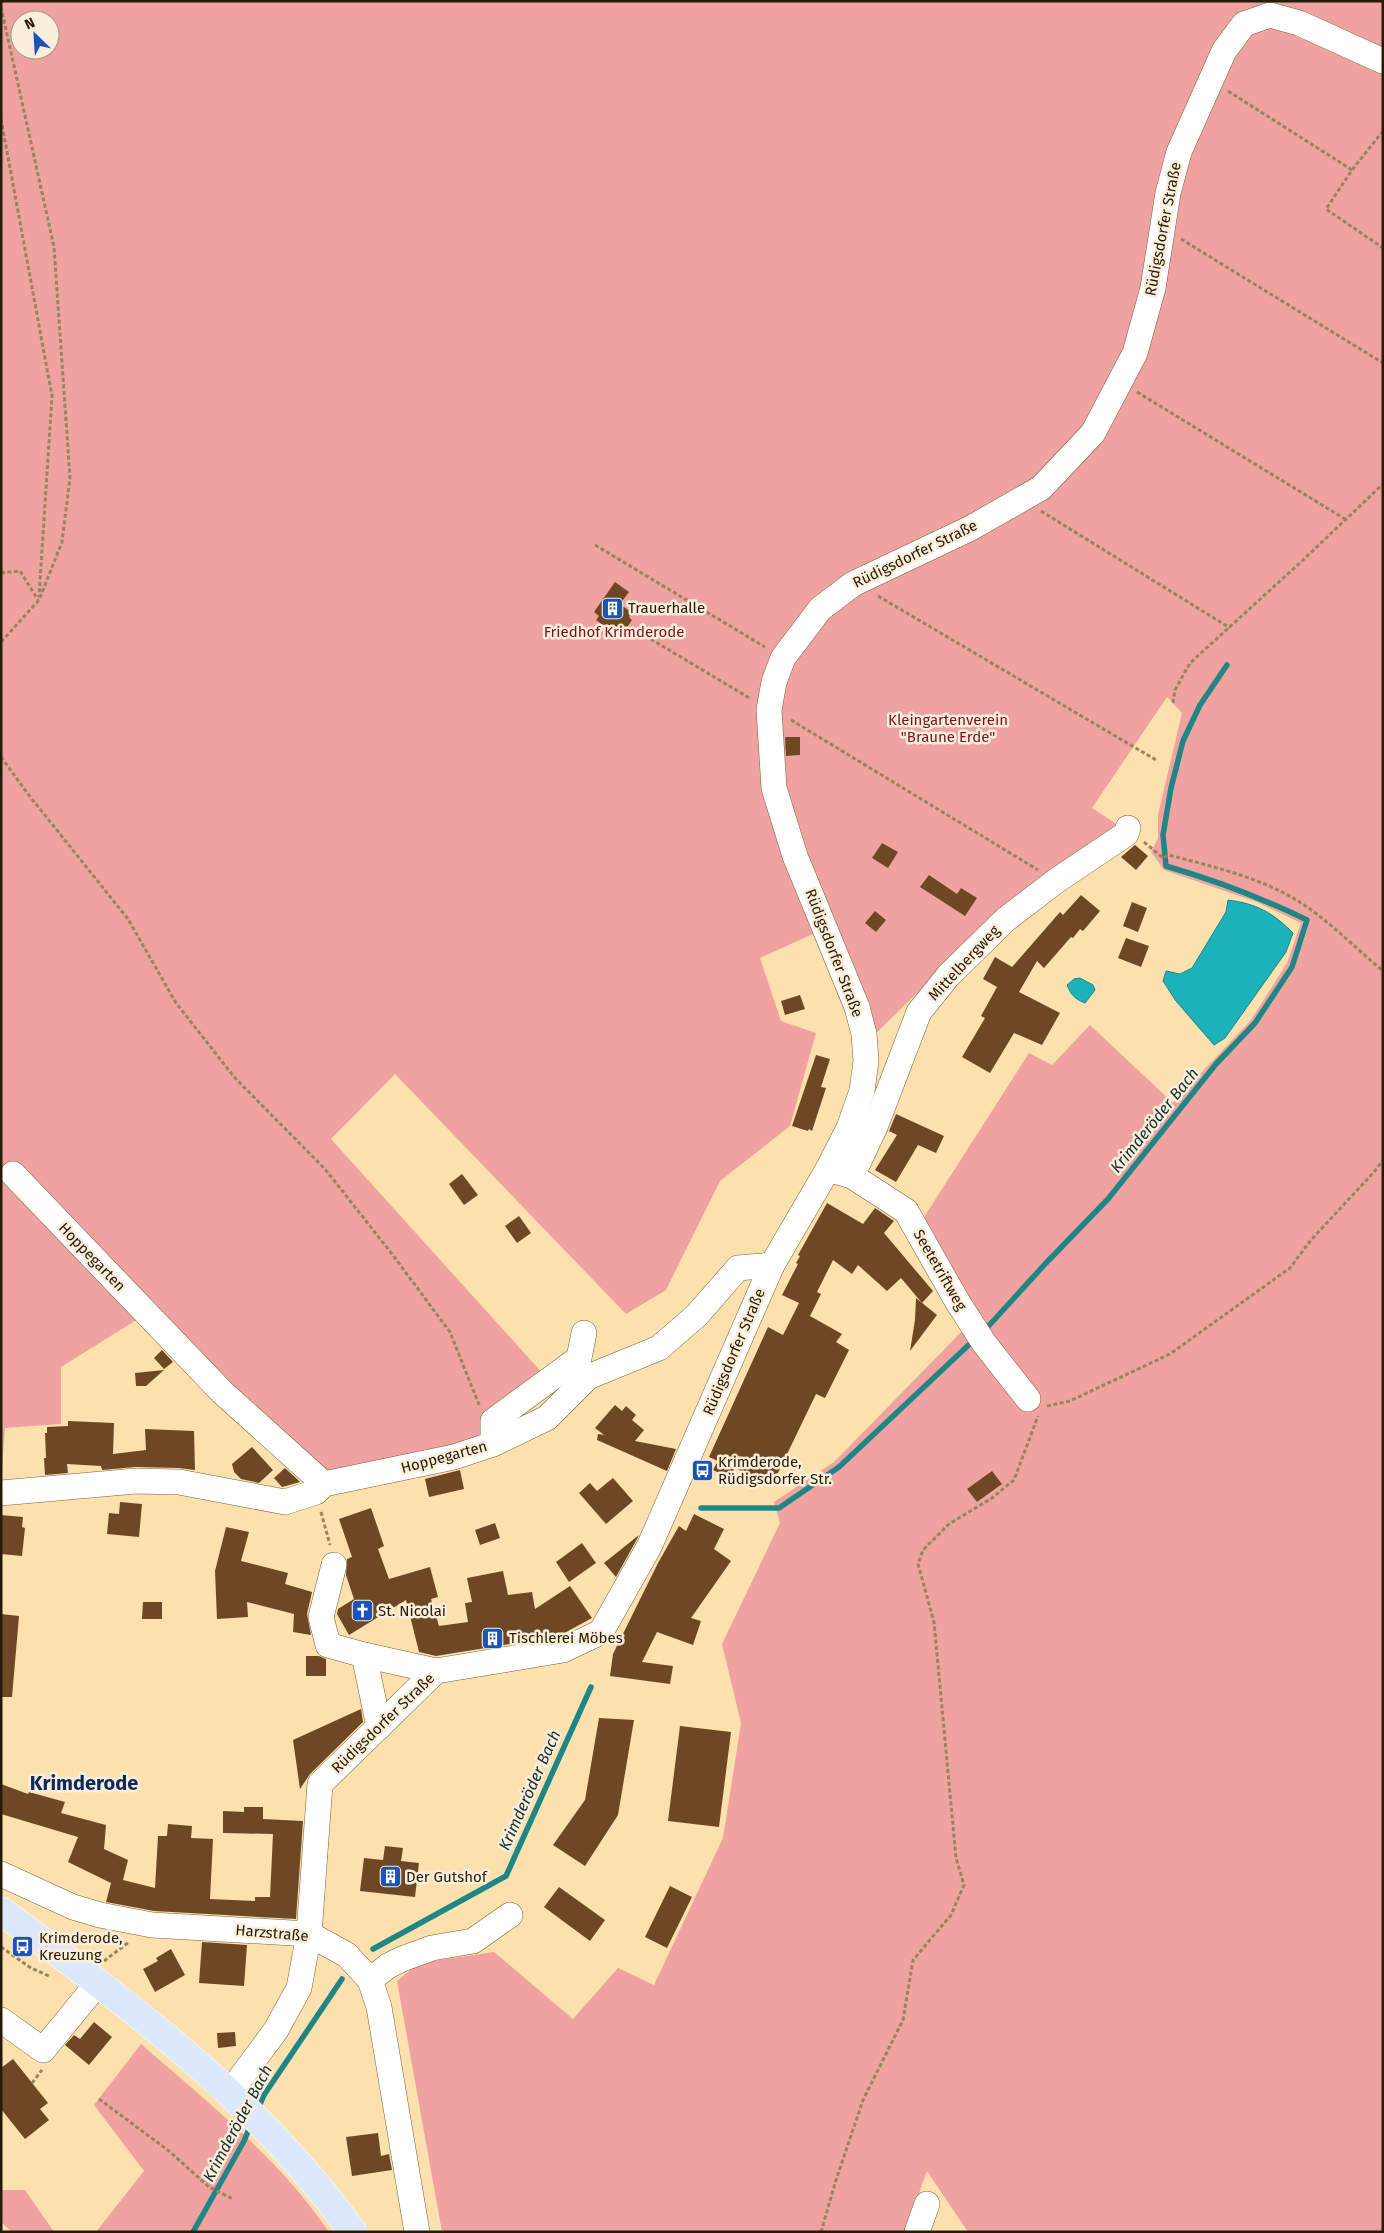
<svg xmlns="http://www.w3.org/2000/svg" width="1384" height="2233" viewBox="0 0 1384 2233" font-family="'Fira Sans',sans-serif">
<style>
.green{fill:#efa29f;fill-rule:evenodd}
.water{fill:#1cb2bc;stroke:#1f8586}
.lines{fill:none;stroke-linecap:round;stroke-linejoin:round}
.stream{stroke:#1f8586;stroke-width:5.5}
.building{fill:#6e4825}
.minor-casing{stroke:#7a6132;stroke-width:26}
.major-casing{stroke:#fff;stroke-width:29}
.path{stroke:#988560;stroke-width:3;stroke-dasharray:4 2.5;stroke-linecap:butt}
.minor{stroke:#fff;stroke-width:25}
.major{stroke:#dce8fb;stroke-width:28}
.labels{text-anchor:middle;stroke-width:5;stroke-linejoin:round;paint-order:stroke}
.street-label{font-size:15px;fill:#251b07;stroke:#fbefdc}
.poi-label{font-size:15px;fill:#251b07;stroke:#fbefdc;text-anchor:start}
.park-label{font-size:15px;fill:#7b111d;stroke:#fbefdc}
.water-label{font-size:16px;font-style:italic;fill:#143033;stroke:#fbefdc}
.district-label{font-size:20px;font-weight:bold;fill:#0d295d;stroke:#fbefdc}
</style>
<rect width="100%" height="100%" fill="#fce0ad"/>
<!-- green -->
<g class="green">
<path d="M1,1h1382v2231h-415l-41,-61 -22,61h-463l-45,-251 22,-18 75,-11 79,67 45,-51 36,17 69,-147 18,-115 -19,-79 58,-121 -6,-21 60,-40 142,-145 -57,-92 110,-172 23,12 38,-40 83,78 78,-83 36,-57 14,-40 -44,-21 -93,-32 -13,-18 7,-14v-23l24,-102 -15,-16 -75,111 29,19 -126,89 -142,140 -3,-31 -37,-91 -53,24 21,63 35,12 -26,93 -70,55 -54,109 -40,24 -231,-240 -64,65 214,237 -63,63 -152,34 -34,-26 -142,-138 -93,58v57l-56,4 -4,53zM20,20h30v30h-30z"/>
<path d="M141,2044c66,58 138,114 188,188h-233l48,-61 -50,-66z"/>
<polygon points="1,2190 25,2190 54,2232 12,2232 1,2222"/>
</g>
<!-- water -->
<g class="water">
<path d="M1228,900c29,4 44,12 65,33l-7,19 -61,86 -11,7 -38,-44 -13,-20 3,-10 14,3 12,-6 34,-56z"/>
<path d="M1080,978l13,7 2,5 -10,13c-10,-4 -14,-8 -18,-18l7,-6z"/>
</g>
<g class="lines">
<!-- stream -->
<g class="stream">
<path d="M984,1331l62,-68 62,-64 108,-135 39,-41 37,-56 15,-47c-45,-22 -93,-40 -141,-54l-3,-31 8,-47 12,-47 17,-36 27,-40"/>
<polyline points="701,1508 779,1508 839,1467 975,1339"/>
<polyline points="373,1949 506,1876 591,1687"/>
<polyline points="258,2109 264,2095 342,1979"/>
<polyline points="193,2232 244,2141 251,2124"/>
</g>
</g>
<!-- building -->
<g class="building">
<polygon points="615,582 629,592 620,604 632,613 629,617 632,620 623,633 618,630 615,634 596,620 599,616 594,612"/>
<polygon points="785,737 800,737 800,755 786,756"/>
<polygon points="882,843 898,852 888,868 872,858"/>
<polygon points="1135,845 1148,856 1136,870 1121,857"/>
<polygon points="929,875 957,894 961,888 977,898 965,916 920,887"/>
<polygon points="1081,895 1100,911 1083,931 1080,929 1073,938 1071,937 1044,968 1037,961 1019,992 1060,1013 1042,1045 1014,1033 990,1073 962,1057 985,1018 981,1016 997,987 983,979 995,957 1012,967 1060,912 1063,915"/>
<polygon points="1132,902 1147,908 1138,932 1123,926"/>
<polygon points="875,911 886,920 876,932 865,923"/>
<polygon points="1126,938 1149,946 1141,967 1118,958"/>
<polygon points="800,995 805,1009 785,1015 781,1001"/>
<polygon points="816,1055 830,1059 821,1087 826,1088 812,1131 809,1129 808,1131 792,1126"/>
<polygon points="896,1114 944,1136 936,1153 918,1145 896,1182 875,1170 897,1135 889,1131"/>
<polygon points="462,1174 478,1195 464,1205 449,1184"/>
<polygon points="827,1203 863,1224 875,1208 894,1221 884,1233 933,1291 922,1303 901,1278 887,1291 858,1265 852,1274 833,1260 817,1292 821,1294 810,1316 842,1334 836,1342 849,1350 825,1398 816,1394 776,1477 770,1475 766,1483 735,1468 730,1478 713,1470 718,1461 709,1457 768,1327 783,1335 799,1303 782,1295 798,1264 796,1263 800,1256 798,1255"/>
<polygon points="519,1216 531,1233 517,1243 505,1226"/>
<polygon points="916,1298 937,1315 910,1351 915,1320"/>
<polygon points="162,1350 173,1362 164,1369 154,1358"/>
<polygon points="164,1370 146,1386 136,1386 135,1373"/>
<polygon points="615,1405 622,1411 626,1406 636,1415 632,1420 644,1430 635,1441 676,1449 667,1471 597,1440 598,1434 604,1435 595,1428"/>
<polygon points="68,1421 114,1423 113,1454 146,1450 145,1429 194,1431 195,1470 179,1468 136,1467 102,1470 101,1466 67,1464 68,1473 45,1475 44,1458 46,1458 45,1433 47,1433 47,1427 68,1426"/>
<polygon points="252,1447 273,1470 259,1483 241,1479 234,1472 232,1464"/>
<polygon points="285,1468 297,1479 300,1482 282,1487 274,1478"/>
<polygon points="460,1470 464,1489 429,1497 425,1479"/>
<polygon points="992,1471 1002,1484 977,1502 967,1489"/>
<polygon points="613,1478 633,1501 606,1524 579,1493 590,1483 597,1491"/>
<polygon points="120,1502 142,1504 139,1537 107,1534 109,1513 119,1514"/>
<polygon points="371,1508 384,1546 378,1549 389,1579 430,1567 438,1597 431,1599 439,1626 468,1622 465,1603 472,1602 467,1578 503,1571 508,1595 532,1592 535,1609 570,1586 592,1618 559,1636 436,1656 419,1652 406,1600 349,1635 337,1614 338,1609 354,1599 346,1575 347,1559 352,1557 339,1519"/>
<polygon points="694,1514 724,1529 714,1549 731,1561 691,1618 701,1621 693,1645 657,1632 642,1662 673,1666 670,1684 610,1676 613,1654 658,1563 679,1526 686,1531"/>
<polygon points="1,1515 23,1517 22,1527 25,1528 22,1556 1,1554"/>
<polygon points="495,1523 500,1538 480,1545 475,1530"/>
<polygon points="226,1527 249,1532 241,1561 288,1573 285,1584 312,1592 307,1614 311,1635 293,1632 294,1614 247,1602 248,1617 217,1619 215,1571"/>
<polygon points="639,1535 636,1541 616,1577 604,1563"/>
<polygon points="582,1543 596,1563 569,1582 556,1562"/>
<polygon points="143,1602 162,1602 162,1619 142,1619"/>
<polygon points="1,1614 19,1616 12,1697 1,1697"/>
<polygon points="306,1656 319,1656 326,1659 326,1676 306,1676"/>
<polygon points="361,1709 363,1722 310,1774 300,1789 293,1740"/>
<polygon points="599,1718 634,1720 618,1815 585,1866 553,1845 585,1800"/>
<polygon points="680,1726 731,1732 719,1827 668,1821"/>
<polygon points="1,1784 28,1794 29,1792 65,1802 61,1813 106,1825 104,1849 128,1860 123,1880 155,1888 158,1836 167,1836 168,1824 192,1826 191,1838 213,1839 210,1899 255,1901 255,1897 270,1897 273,1834 223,1833 223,1811 244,1812 244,1807 263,1807 263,1819 303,1821 296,1919 154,1911 106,1902 111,1883 68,1862 78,1837 1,1814"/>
<polygon points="385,1846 403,1848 401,1861 419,1863 415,1897 360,1891 364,1858 383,1860"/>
<polygon points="670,1886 692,1897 667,1948 645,1937"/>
<polygon points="559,1887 605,1920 590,1941 544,1907"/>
<polygon points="202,1942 247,1945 244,1986 199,1983"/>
<polygon points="171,1949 185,1975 155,1992 143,1969 158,1961 156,1958"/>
<polygon points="94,2022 112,2037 89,2065 65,2045 74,2035 80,2039"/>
<polygon points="235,2032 236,2046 218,2048 217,2033"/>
<polygon points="13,2059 48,2103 40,2109 49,2120 25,2139 1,2109 1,2068"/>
<polygon points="378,2133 381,2156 389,2154 392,2170 352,2176 346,2137"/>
</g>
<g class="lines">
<defs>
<g id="minor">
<polyline points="838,1172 852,1176 906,1211 957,1301 984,1343 1028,1399"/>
<polyline points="13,1174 222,1392 324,1484"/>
<polyline points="852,1176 875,1127 919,1012 948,976 1005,920 1056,881 1126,834 1128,828"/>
<polyline points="493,1444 493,1421 579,1358 584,1333"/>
<polyline points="1,1493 136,1481 179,1482 285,1502 316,1492 324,1484 454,1457 493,1444 547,1418 588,1377 659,1348 697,1315 738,1268 772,1265"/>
<polyline points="334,1565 321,1617 328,1645 364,1655 379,1727"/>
<polyline points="364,1655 436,1671"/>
<polyline points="1,1874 73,1907 100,1915 152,1925 309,1934 347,1955 370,1980 379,2007 417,2232"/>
<polyline points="370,1980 388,1966 402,1959 432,1948 473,1941 510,1915"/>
<polyline points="1,2020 43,2050 98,1983"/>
<polyline points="230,2092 276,2030 299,1988 309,1934 320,1784 436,1671 563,1650 601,1632 649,1547 772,1265 828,1169 849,1128 862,1091 866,1061 864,1034 857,1007 795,856 774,788 769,710 774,682 783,658 820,609 853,584 971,528 1041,488 1093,433 1135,353 1153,288 1168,193 1179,152 1224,51 1244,24 1270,15 1299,23 1383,61"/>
<polyline points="917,2232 927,2204"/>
</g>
<path id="major" d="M1,1911c129,94 258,190 352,321"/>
</defs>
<!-- minor casing -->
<use href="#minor" class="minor-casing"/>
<!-- major casing -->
<use href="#major" class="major-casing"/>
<!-- path -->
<g class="path">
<polyline points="1,7 54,247 70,478 62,542 39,600 1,642"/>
<polyline points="1228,91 1352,170"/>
<polyline points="1,119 52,396 39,597"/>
<polyline points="1383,131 1352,170 1326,209 1383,248"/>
<polyline points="1181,239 1383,363"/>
<polyline points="1137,392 1345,519"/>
<polyline points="1041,511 1230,628"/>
<polyline points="595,545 765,647"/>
<polyline points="1,573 20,571 38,600"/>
<polyline points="878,596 1156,760"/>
<polyline points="634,629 751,699"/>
<polyline points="1173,703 1175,690 1190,663 1302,561 1383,484"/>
<polyline points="791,720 1038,870"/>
<polyline points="1,757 28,794 128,919 176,1003 235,1078 325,1169 392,1254 450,1332 480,1407"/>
<path d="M1144,842l19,16 6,-3c48,13 100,24 141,54 26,19 49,42 73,62"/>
<polyline points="1047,1406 1070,1401 1170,1354 1290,1268 1311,1240 1374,1172 1383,1160"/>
<polyline points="321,1512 330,1545"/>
<polyline points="1,1947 31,1968 49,1976"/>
<polyline points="104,1961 129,1942"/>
<polyline points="32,2083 42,2070"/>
<polyline points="99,2099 169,2151 209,2187 233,2199"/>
<polyline points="821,2232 836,2180 863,2100 903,2020 913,1960 951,1915 964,1885 956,1858 934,1622 918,1564 923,1550 949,1524 992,1498 1014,1480 1038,1416"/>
</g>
<!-- minor -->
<use href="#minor" class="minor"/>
<!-- major -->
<use href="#major" class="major"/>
</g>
<!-- icons -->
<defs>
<symbol id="building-square" viewBox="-11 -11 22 22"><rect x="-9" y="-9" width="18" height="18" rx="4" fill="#1a52be" stroke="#fbefdc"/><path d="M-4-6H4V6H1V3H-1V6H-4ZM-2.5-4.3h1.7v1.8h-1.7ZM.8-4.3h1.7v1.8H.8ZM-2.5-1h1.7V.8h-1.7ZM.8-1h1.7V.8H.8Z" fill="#fff"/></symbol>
<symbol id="bus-square" viewBox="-11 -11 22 22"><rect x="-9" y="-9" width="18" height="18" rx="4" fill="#1a52be" stroke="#fbefdc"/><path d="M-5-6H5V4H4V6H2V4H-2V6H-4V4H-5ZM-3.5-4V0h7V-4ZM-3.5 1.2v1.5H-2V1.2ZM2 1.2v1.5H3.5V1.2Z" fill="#fff"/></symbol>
<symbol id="church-square" viewBox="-11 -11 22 22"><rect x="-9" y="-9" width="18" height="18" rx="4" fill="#1a52be" stroke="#fbefdc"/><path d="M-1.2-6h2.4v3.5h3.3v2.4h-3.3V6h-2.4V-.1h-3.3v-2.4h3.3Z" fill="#fff"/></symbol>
</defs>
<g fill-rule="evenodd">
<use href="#building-square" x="600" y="596" width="25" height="25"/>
<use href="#bus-square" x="690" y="1458" width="25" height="25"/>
<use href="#church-square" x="350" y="1598" width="25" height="25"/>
<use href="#building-square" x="480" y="1626" width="25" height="25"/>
<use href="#building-square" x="378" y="1864" width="25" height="25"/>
<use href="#bus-square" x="10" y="1934" width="25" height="25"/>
</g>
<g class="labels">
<!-- street labels -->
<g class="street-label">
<text transform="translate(1163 229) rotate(-79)" y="5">Rüdigsdorfer Straße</text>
<text transform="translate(915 554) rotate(-26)" y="5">Rüdigsdorfer Straße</text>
<text transform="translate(834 953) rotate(69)" y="5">Rüdigsdorfer Straße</text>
<text transform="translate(964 963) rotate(-47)" y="5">Mittelbergweg</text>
<text transform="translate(92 1257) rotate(46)" y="5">Hoppegarten</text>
<text transform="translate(940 1270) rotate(60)" y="5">Seetetriftweg</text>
<text transform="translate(734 1352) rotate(-67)" y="5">Rüdigsdorfer Straße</text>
<text transform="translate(444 1457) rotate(-15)" y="5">Hoppegarten</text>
<text transform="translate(383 1723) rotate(-44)" y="5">Rüdigsdorfer Straße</text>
<text transform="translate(272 1933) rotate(5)" y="5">Harzstraße</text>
</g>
<!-- poi labels -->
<g class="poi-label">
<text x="628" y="613">Trauerhalle</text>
<text x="718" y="1467">Krimderode,<tspan x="718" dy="17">Rüdigsdorfer Str.</tspan></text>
<text x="378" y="1616">St. Nicolai</text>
<text x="509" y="1643">Tischlerei Möbes</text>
<text x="406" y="1882">Der Gutshof</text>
<text x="39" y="1943">Krimderode,<tspan x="39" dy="17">Kreuzung</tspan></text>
</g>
<!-- park labels -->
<g class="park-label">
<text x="614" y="637">Friedhof Krimderode</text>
<text x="948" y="725">Kleingartenverein<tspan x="948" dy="17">"Braune Erde"</tspan></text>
</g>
<!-- water labels -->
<g class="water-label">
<text transform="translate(1154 1120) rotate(-51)" y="6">Krimderöder Bach</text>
<text transform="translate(529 1790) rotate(-66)" y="6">Krimderöder Bach</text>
<text transform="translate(237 2123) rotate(-62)" y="6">Krimderöder Bach</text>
</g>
<!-- district labels -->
<g class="district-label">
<text x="84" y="1790">Krimderode</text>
</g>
</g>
<!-- border -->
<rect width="1384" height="2233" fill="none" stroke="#251b07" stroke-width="5"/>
<!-- north arrow -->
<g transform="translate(35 35) rotate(335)"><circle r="24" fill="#fbefdc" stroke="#a59a87"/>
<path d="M0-4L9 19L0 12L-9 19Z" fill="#1a52be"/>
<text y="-8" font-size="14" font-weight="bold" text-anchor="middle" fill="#251b07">N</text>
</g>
</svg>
